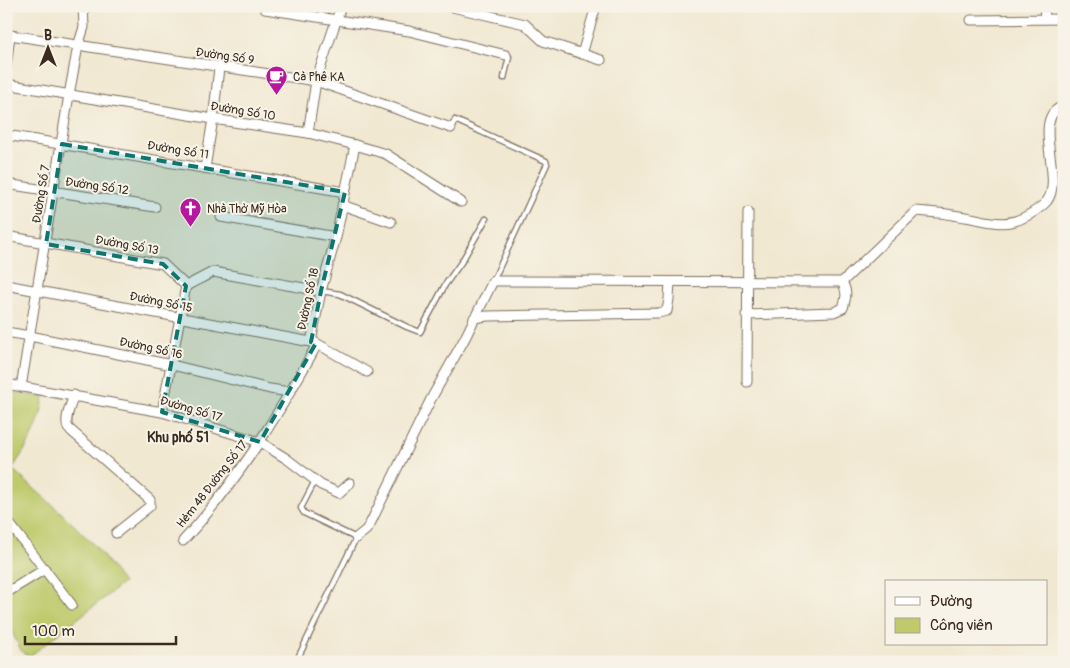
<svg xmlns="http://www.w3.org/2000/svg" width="1070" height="668" viewBox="0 0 1070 668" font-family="Pangolin,sans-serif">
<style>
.green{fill:#beca6c;stroke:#7c7a45}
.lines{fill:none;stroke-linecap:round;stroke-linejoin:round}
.service-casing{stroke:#7b6c5d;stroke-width:7}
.minor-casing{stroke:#7b6c5d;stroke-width:11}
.service{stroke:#fff;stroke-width:4.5}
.minor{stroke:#fff;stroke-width:9}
.marked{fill:#0f766e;fill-opacity:0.2;stroke:#0f766e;stroke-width:4;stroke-dasharray:10 6;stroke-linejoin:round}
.labels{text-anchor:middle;stroke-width:4;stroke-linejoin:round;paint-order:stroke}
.street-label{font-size:12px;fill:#3b2a1e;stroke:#f7f3e8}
.poi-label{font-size:12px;fill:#3b2a1e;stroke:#f7f3e8;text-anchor:start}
.neighbourhood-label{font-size:14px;font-weight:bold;fill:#3b2a1e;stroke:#f7f3e8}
</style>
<rect width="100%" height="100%" fill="#f7f3e8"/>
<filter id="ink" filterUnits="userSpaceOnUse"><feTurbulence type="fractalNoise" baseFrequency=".02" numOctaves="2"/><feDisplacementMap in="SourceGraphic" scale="10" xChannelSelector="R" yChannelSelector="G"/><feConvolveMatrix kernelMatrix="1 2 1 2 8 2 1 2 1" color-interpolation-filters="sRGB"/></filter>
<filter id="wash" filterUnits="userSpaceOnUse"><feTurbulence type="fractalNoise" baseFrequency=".0096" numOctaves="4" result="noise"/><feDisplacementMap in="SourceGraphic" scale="20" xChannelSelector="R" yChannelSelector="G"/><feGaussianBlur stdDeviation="1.12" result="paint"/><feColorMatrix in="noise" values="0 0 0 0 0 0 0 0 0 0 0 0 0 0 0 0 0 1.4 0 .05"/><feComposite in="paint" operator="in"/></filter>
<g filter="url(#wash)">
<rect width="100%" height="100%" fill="#f1e8d1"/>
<!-- green -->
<path class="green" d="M6,391l38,6c-4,30 -15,47 -32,72l55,49 30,30 26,35 -93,73 -8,-4 -16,-31z"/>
</g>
<g filter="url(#ink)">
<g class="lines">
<defs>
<g id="service">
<polyline points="504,78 509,57 506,55"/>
<polyline points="451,128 455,120 546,161 547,164 493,281"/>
<polyline points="321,291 340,294 407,327 420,332 445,285 462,261 486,219"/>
<polyline points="296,662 356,538 304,513 301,508 315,481"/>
</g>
<g id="minor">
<polyline points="448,6 525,24 543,41 601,60"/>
<polyline points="1044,6 1045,19"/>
<polyline points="265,9 409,31 506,55"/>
<polyline points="971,20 1064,19"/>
<polyline points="582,54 596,6"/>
<polyline points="6,67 10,35 316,81 451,128"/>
<polyline points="6,84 213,119 308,133 355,145 386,154 461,202"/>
<polyline points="308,133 316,81 341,6"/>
<polyline points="6,135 345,192"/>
<polyline points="205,168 213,119 219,68"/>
<polyline points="6,184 155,207"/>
<polyline points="342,205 391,222"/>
<polyline points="221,217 336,237"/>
<polyline points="6,236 163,264 186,286 213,272 321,291"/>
<path d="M842,282l74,-71c17,1 33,3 49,6 15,2 35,9 50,4 10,-3 25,-12 32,-20 18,-23 -18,-85 17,-95"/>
<polyline points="6,285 311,342"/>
<polyline points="474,318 487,316 658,313 667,311 669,299 670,282"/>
<polyline points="6,332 30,336 172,365 270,389 290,392"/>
<polyline points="316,343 367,372"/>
<polyline points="747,382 748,212"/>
<polyline points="6,384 162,412 260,442 287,459 321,485 339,493 350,483"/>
<polyline points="21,387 69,95 78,46 84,27 83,6"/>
<path d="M74,395c-3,10 -10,23 -6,33l82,72v6l-34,27"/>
<polyline points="162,412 186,286"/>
<polyline points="6,519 72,605"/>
<path d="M356,538l10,-8 4,-6 61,-125 34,-61 28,-57 349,1c6,10 4,16 1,26l-9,4 -88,3"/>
<path d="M183,541c53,-57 93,-123 131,-191l2,-7 -5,-1 10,-51 15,-54 19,-92"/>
<polyline points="6,593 45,569"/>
</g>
</defs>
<!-- service casing -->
<use href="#service" class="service-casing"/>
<!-- minor casing -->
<use href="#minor" class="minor-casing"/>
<!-- service -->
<use href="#service" class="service"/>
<!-- minor -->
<use href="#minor" class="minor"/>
</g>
</g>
<!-- marked area -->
<path class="marked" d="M62,144l283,48 -24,99 -10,51 5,1 -56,99 -98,-30 24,-126 -23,-22 -117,-20z"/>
<!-- icons -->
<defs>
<symbol id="cafe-pin" viewBox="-11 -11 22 30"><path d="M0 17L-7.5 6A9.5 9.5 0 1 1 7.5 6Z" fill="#b5179e" stroke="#f7f3e8"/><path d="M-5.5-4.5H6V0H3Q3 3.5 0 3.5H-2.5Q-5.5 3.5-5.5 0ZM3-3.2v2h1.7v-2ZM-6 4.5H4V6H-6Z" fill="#fff"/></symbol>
<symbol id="church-pin" viewBox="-11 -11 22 30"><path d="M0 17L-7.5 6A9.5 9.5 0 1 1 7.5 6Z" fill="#b5179e" stroke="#f7f3e8"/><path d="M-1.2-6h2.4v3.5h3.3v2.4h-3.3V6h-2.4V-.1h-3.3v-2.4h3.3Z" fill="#fff"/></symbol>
</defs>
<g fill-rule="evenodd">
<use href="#cafe-pin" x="264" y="64" width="25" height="34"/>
<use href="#church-pin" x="178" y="196" width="25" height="34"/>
</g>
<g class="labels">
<!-- street labels -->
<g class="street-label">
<text transform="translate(225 56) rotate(8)" y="4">Đường Số 9</text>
<text transform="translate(243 111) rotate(9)" y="4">Đường Số 10</text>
<text transform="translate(178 150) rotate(9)" y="4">Đường Số 11</text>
<text transform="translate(97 186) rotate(8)" y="4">Đường Số 12</text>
<text transform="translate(41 194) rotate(-81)" y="4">Đường Số 7</text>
<text transform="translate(127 245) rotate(10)" y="4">Đường Số 13</text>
<text transform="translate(308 299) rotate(-78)" y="4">Đường Số 18</text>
<text transform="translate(161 302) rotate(11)" y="4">Đường Số 15</text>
<text transform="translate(151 348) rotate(12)" y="4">Đường Số 16</text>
<text transform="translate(191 409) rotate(16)" y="4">Đường Số 17</text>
<text transform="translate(212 484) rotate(-52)" y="4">Hẻm 48 Đường Số 17</text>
</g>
<!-- poi labels -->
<g class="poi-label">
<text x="293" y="81">Cà Phê KA</text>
<text x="207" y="213">Nhà Thờ Mỹ Hòa</text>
</g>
<!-- neighbourhood labels -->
<g class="neighbourhood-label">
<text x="178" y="442">Khu phố 51</text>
</g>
</g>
<!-- margin -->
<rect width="1070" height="668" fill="none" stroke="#f7f3e8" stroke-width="25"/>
<!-- legend -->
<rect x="885" y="580" width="162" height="65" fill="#f7f3e8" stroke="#aca397"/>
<rect x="895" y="597" width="25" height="8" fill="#ffffff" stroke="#aca397"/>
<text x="930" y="606" font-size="15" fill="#3b2a1e">Đường</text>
<rect x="895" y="618" width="25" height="15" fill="#beca6c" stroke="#aca397"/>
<text x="930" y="630" font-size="15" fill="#3b2a1e">Công viên</text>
<!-- north arrow -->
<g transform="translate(48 48)" stroke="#f7f3e8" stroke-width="4" paint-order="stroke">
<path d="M0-4L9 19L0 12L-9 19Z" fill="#3b2a1e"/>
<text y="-8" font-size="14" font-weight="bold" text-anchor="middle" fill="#3b2a1e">B</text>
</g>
<!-- scale -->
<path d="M25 636v8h151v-8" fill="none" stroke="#3b2a1e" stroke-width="2.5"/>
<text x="32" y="636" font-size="15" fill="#3b2a1e" stroke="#f7f3e8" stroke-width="4" paint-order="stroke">100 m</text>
</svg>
